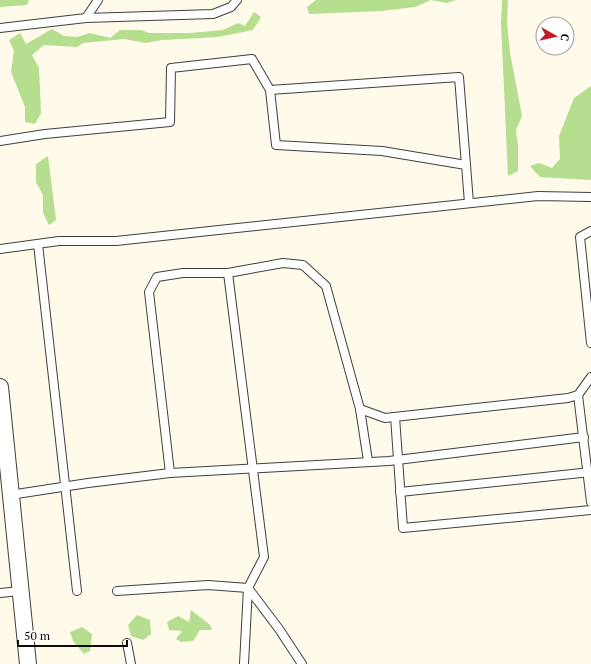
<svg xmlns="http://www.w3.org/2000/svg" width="591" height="664" viewBox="0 0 591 664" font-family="'PT Serif',serif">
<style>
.forest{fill:#b5de8f}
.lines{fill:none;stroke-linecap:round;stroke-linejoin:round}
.service-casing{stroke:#3f3f3f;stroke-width:10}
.minor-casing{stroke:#3f3f3f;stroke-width:18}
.service{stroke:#fff;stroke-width:8}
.minor{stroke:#fff;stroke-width:16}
</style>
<rect width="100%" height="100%" fill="#fffaea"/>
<!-- forest -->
<g class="forest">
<polygon points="0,0 29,0 27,5 0,7"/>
<polygon points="316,0 456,0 447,3 431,0 415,7 381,11 309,14 307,7"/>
<polygon points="502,0 508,0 507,22 510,53 522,116 516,130 518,146 518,171 508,176 501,23"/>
<polygon points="254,12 261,17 253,30 218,37 162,40 146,43 124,39 83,43 77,47 44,45 32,55 39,68 41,113 35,124 25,122 25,107 11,72 14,51 9,40 20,33 26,44 52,29 64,36 77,37 90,33 110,38 120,30 141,30 149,33 190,33 223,30 238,23 245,26"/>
<polygon points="591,86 591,180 540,177 530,166 539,163 552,168 560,159 559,136 574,98"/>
<polygon points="48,156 56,220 49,225 43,213 43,195 36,182 36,164"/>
<polygon points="191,610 210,625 212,630 200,630 193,641 181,642 176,639 182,631 169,630 167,622 178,616 189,622"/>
<polygon points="137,615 150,620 151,634 143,640 131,636 128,625"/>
<polygon points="82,627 92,634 90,651 84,654 73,641 70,632"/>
</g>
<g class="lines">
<defs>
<g id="service">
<polyline points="86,18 98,0"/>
<polyline points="0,28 86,18 213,14 231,7 237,0"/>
<polyline points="270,90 276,145 382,151 466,165"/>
<polyline points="0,141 45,134 170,122 171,68 252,59 270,90 459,77 469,203"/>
<polyline points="591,231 580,237 591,343"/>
<polyline points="38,244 77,591"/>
<polyline points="0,249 59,241 116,241 538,196 591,197"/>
<polyline points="228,273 264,557 248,588 244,664"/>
<polyline points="578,395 591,502"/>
<polyline points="360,409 385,418 568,398 578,395 591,377"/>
<polyline points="395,417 403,528 591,510"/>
<polyline points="170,473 149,292 157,277 183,273 228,273 283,263 303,265 326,286 360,409 368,461"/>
<polyline points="400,492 591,472"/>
<polyline points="10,495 88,483 170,473 389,461 584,437"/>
<polyline points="117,591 208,585 248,588 279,629 302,664"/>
<polyline points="0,593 20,591"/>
<polyline points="127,643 131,664"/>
</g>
<polyline id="minor" points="0,387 28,664"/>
</defs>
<!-- service casing -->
<use href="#service" class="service-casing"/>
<!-- minor casing -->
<use href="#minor" class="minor-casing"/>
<!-- service -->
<use href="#service" class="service"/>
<!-- minor -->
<use href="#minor" class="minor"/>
</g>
<!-- north arrow -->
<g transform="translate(555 36) rotate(98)"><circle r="19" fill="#ffffff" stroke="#9e9e9e"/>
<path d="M0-3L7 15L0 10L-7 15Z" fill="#c61926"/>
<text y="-6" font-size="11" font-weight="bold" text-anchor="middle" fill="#0c0c0c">С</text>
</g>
<!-- scale -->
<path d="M18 640v6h109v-6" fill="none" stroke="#0c0c0c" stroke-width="2"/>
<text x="24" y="640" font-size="12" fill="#0c0c0c" stroke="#ffffff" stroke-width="3" paint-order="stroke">50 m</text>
</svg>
